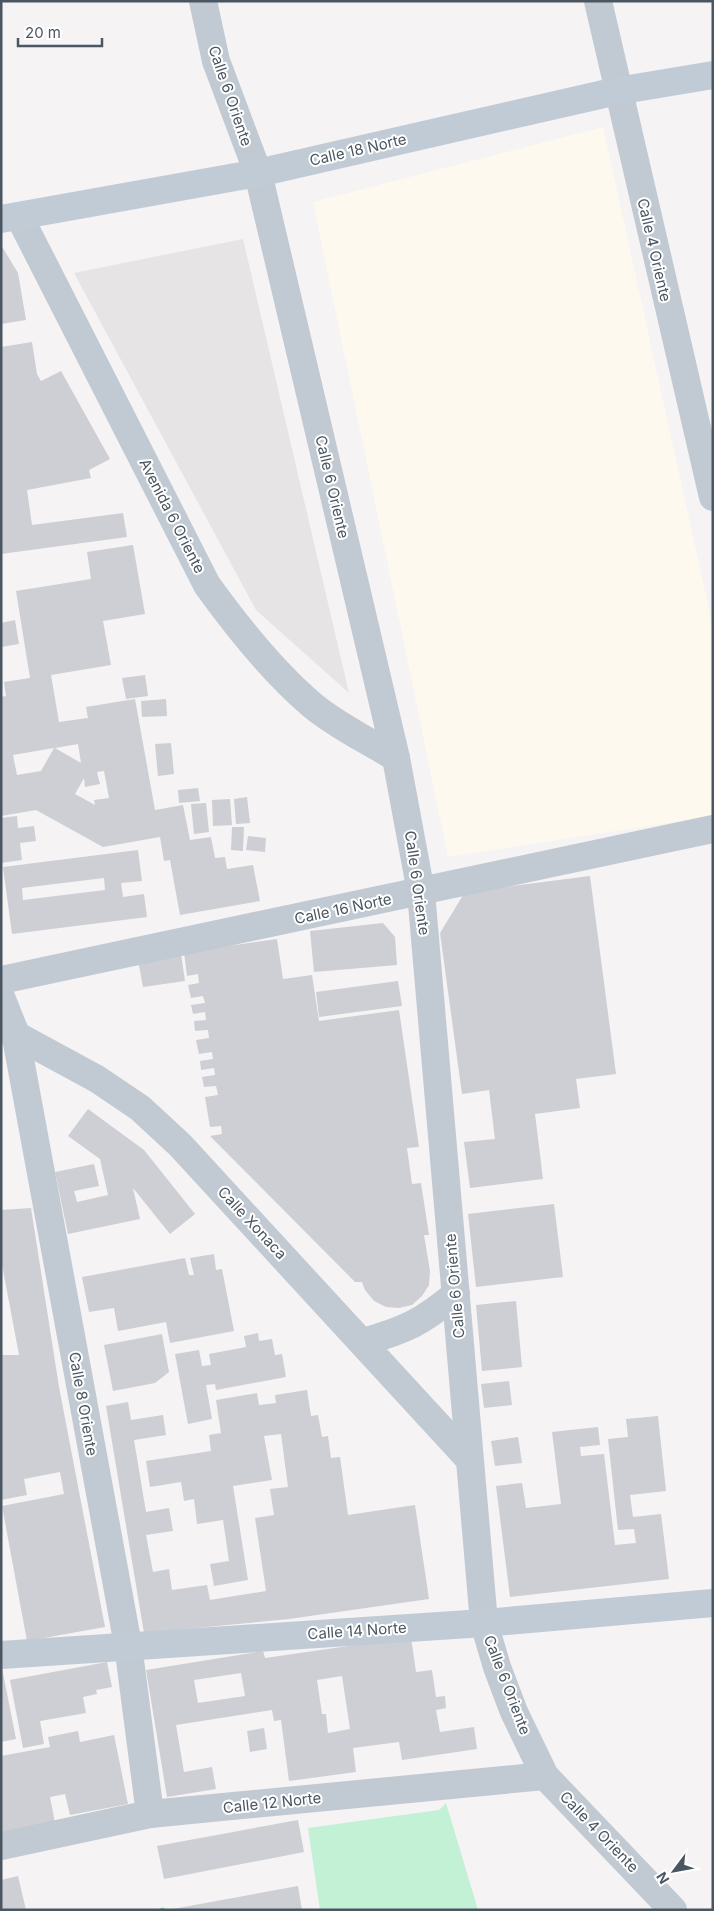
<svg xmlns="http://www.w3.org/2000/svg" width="714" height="1911" viewBox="0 0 714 1911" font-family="Inter,sans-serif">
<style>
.commercial{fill:#fdf9ef}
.education{fill:#e6e4e5}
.green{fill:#c3f1d5}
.building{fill:#cdcfd5;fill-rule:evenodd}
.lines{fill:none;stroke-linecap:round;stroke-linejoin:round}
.path{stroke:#7ad0a6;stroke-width:3;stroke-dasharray:4 2.5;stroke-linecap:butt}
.street{stroke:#c1cad2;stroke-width:28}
.secondary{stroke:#c1cbd6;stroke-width:28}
.labels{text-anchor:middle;stroke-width:4;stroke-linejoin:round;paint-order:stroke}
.street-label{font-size:15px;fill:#4a5661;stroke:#fff}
</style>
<rect width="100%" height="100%" fill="#f5f3f3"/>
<!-- commercial -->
<polygon class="commercial" points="603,127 713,628 713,816 448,857 313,202"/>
<!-- education -->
<polygon class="education" points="243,239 349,693 256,610 74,273"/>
<!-- green -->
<polygon class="green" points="446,1803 478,1910 320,1910 308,1828 439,1810"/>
<!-- building -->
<g class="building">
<polygon points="1,245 18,273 26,320 1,324"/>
<polygon points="32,342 37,374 41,381 61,371 110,459 89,470 91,478 27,490 32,525 123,513 127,537 1,554 1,347"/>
<path d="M133,545l12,69 -42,7 8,44 -60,10 8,47 29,-4 -2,-11 49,-8 20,111 28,-5 7,35 21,-3 4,21 10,-1 2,12 26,-4 7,36 -80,14 -10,-55 -6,1 -4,-24 -57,10 -67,-37 -35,6v-119l5,-1 -2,-14 26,-4 -14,-87 75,-12 -4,-27zM78,744l3,19 -26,-15zM54,748l-13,23 -24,4 -4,-20zM104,771l5,27 -15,2 1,5 -20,-11 9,-16 1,9 15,-3 -3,-12z"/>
<polygon points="15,620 19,644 1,647 1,623"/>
<polygon points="145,675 148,696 126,699 122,678"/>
<polygon points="166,699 167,716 142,717 141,701"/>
<polygon points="171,743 174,774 158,776 155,744"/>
<polygon points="198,788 200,801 179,803 178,790"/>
<polygon points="247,797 250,823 236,824 234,799"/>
<polygon points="230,799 232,825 213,826 212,800"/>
<polygon points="206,803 209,832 194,834 191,804"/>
<polygon points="17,816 18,828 34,826 36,841 20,843 22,860 1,863 1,818"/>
<polygon points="232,827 244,827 243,851 231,850"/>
<polygon points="248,836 266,838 265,852 246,850"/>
<path d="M138,850l4,31 -21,2 2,14 21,-3 3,23 -135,17 -9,-67zM104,878l1,12 -82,10 -1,-12z"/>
<polygon points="590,876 616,1074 576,1079 580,1108 535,1114 543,1179 470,1188 464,1142 495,1139 489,1090 462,1094 440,933 465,892"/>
<polygon points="383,923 395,937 397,965 314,972 310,931"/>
<polygon points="277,939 283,979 312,975 319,1021 399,1010 419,1147 407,1148 412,1184 421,1183 429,1235 424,1235 430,1271 429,1285 422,1296 412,1305 399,1308 386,1307 374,1301 365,1290 362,1282 355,1282 210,1136 222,1134 221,1126 210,1127 205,1097 218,1095 216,1086 204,1087 202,1077 215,1075 214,1068 201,1070 200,1061 213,1059 212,1052 199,1054 196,1040 209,1038 208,1030 195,1031 194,1021 206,1020 205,1012 193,1014 191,1005 205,1003 203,996 191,998 188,985 199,983 198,974 187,976 184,952"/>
<polygon points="181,954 185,981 143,987 138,960"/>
<polygon points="398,981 402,1006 319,1017 316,992"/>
<polygon points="88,1109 144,1150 195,1214 170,1234 133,1188 140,1219 68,1234 55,1172 94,1164 99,1186 74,1191 77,1202 108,1195 100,1159 68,1136"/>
<polygon points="554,1204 563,1277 476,1287 468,1214"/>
<polygon points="31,1208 59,1387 105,1627 27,1641 2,1506 64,1494 60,1472 24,1479 27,1495 1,1500 1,1355 19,1355 1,1259 1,1210"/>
<polygon points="214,1254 216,1270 222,1269 234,1331 170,1343 166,1322 118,1331 114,1308 89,1312 82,1277 185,1258 189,1275 194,1275 190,1258"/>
<polygon points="516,1301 522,1367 482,1371 476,1305"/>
<polygon points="258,1333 259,1341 272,1339 275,1355 282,1354 286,1377 216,1390 215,1384 206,1385 212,1419 188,1424 175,1354 199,1350 202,1366 211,1365 209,1354 246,1347 244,1336"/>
<polygon points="162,1334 169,1372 155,1383 113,1391 104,1345"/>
<polygon points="509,1381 512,1405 484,1408 481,1384"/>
<polygon points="307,1390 311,1416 318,1415 322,1437 328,1436 331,1458 340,1457 348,1515 415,1505 429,1599 289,1619 144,1633 106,1406 128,1402 131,1420 163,1415 166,1435 134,1440 146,1512 169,1508 173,1531 146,1535 153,1572 169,1569 172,1590 207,1585 210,1600 266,1591 255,1518 274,1515 270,1489 288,1487 281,1434 264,1436 272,1480 233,1486 248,1580 214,1586 210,1564 229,1561 223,1520 197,1524 194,1499 184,1501 181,1482 150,1487 146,1461 211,1451 209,1435 221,1433 216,1400 257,1393 259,1405 276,1403 275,1395"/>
<polygon points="658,1416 666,1491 630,1495 633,1517 661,1514 669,1579 510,1597 496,1486 522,1483 526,1508 561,1504 552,1432 598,1427 600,1445 580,1447 581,1456 604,1454 615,1545 636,1543 634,1529 618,1530 608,1439 628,1437 626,1419"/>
<polygon points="518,1437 522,1463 495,1466 491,1441"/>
<path d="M411,1637l5,35 16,-2 4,27 9,-1 1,12 -10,2 4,22 34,-5 3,22 -75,11 -3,-18 -46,6 3,24 -67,9 -8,-61 -7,1 -2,-11 -96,15 8,47 28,-5 4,22 -49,8 -21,-127 117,-19 2,7zM241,1673l4,23 -47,7 -4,-23zM342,1676l8,53 -22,4 -2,-19h-4l-5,-34z"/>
<polygon points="107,1662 112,1687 96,1690 97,1694 83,1697 86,1713 40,1721 44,1744 23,1748 10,1680"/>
<polygon points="2,1668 16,1739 1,1742 1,1669"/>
<polygon points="264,1728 267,1749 250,1752 247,1731"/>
<polygon points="78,1731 80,1742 114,1735 128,1804 70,1815 65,1794 50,1797 55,1823 1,1833 1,1756 50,1747 48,1737"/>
<polygon points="298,1820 304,1852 164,1879 157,1846"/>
<polygon points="18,1876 26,1910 1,1910 1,1880"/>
<polygon points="298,1886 302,1910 174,1910 173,1909"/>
</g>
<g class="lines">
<!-- path -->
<polyline class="path" points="160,1910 164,1909"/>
<!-- street -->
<g class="street">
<polyline points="203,1 216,61 258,173 396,758 421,892 484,1623 497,1667 514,1712 545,1776 673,1910"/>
<polyline points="598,1 713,497"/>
<path d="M19,216l188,369c31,43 65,86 105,120 25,21 57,36 84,53"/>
<polyline points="1,980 713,829"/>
<polyline points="1,997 15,1032 128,1645 150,1814"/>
<polyline points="5,1029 97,1079 140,1108 180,1145 469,1459"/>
<path d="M363,1342c43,-12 59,-20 93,-48"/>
<polyline points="1,1846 150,1814 545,1776"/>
</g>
<!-- secondary -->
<g class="secondary">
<polyline points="1,219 258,173 617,91 713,75"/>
<polyline points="1,1655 484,1623 713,1603"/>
</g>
</g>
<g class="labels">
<!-- street labels -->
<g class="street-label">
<text transform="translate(230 96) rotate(71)" y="5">Calle 6 Oriente</text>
<text transform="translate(358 150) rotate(-13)" y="5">Calle 18 Norte</text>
<text transform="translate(654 250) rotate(77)" y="5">Calle 4 Oriente</text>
<text transform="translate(332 487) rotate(77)" y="5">Calle 6 Oriente</text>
<text transform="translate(172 516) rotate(63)" y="5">Avenida 6 Oriente</text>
<text transform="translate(417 883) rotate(82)" y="5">Calle 6 Oriente</text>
<text transform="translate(343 909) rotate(-12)" y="5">Calle 16 Norte</text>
<text transform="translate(252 1223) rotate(47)" y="5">Calle Xonaca</text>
<text transform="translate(455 1286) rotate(-95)" y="5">Calle 6 Oriente</text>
<text transform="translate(83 1404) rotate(80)" y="5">Calle 8 Oriente</text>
<text transform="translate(357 1631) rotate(-4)" y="5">Calle 14 Norte</text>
<text transform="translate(507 1685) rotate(69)" y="5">Calle 6 Oriente</text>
<text transform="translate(272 1803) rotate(-6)" y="5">Calle 12 Norte</text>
<text transform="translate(599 1832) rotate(46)" y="5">Calle 4 Oriente</text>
</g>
</g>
<!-- border -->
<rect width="714" height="1911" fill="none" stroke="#4a5661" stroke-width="5"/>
<!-- north arrow -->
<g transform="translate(674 1871) rotate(238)" stroke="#ffffff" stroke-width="4" paint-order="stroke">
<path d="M0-4L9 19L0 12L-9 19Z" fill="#4a5661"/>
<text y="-8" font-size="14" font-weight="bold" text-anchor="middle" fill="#4a5661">N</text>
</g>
<!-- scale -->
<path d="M18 38v8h84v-8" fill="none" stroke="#4a5661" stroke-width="2.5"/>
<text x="25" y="38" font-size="15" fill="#4a5661" stroke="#ffffff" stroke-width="4" paint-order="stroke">20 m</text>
</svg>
